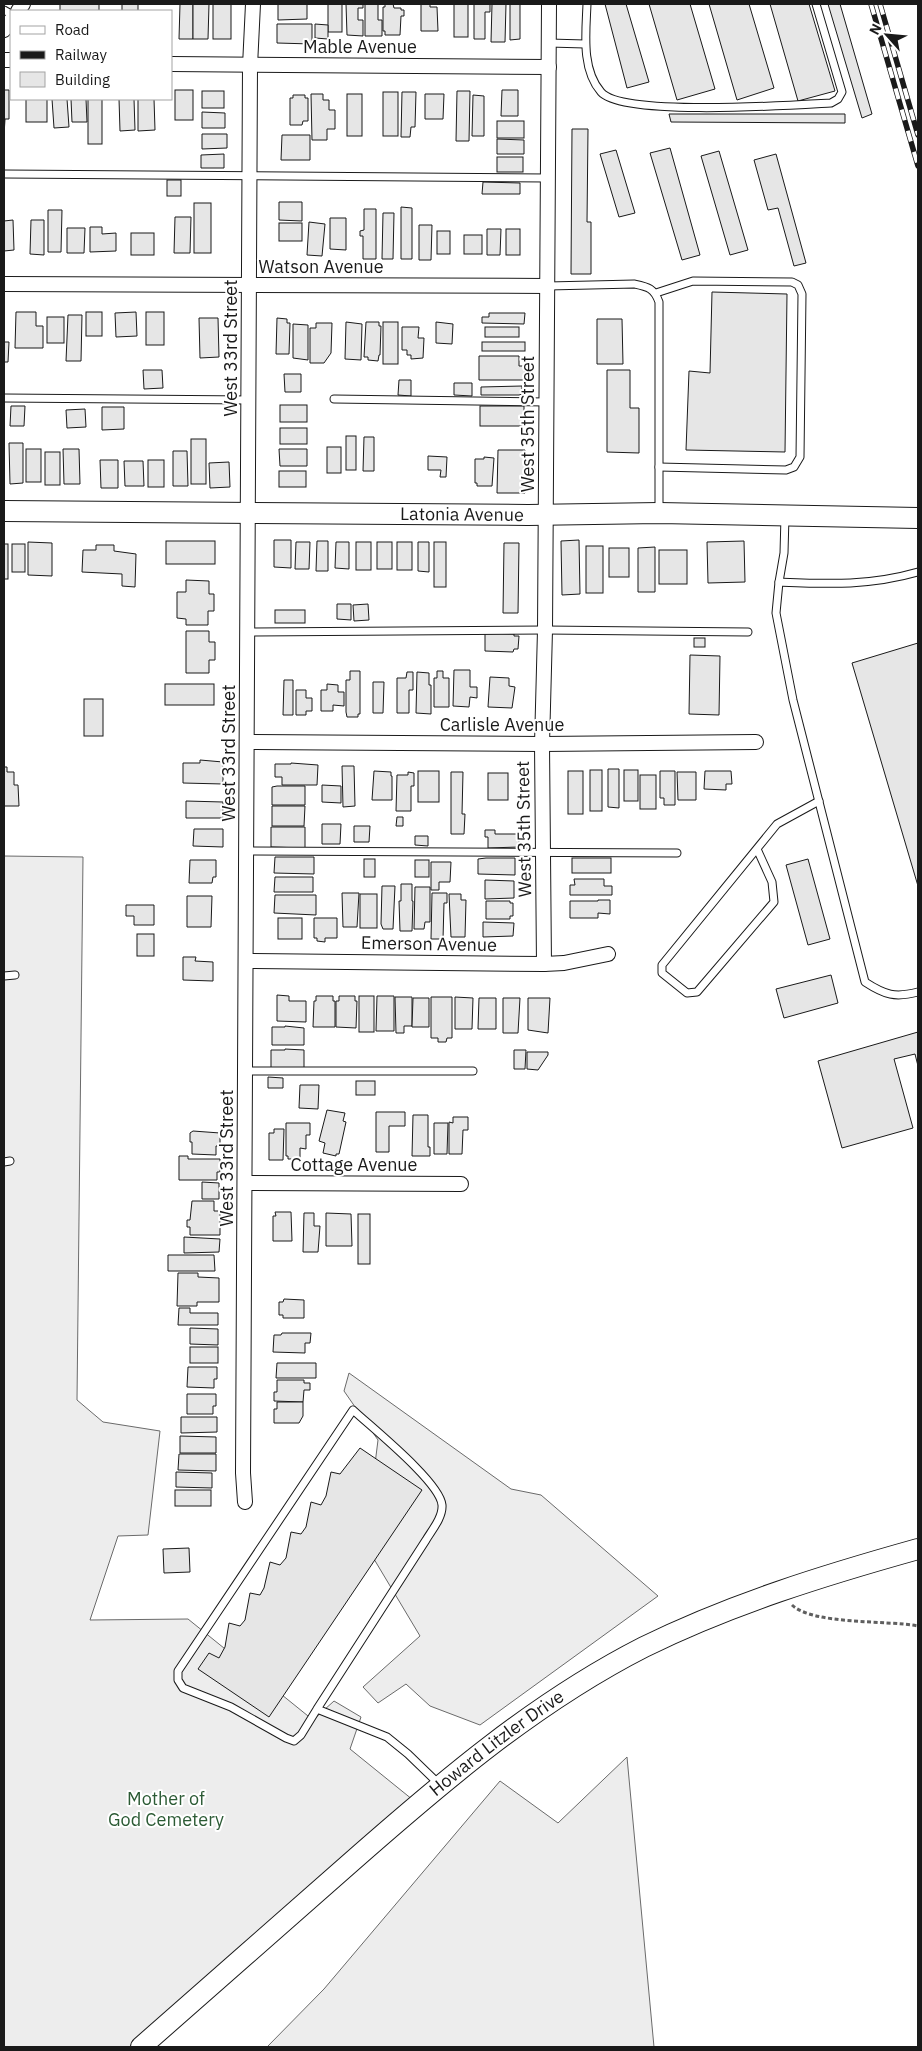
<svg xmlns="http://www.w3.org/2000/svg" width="922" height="2051" viewBox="0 0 922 2051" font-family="'IBM Plex Sans',sans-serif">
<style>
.built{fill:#ededed;stroke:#6a6a6a}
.building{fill:#e6e6e6;stroke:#1a1a1a}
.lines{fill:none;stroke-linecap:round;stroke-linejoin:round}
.lane-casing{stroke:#1a1a1a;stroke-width:9}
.street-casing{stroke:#1a1a1a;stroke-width:16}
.secondary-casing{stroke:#1a1a1a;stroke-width:22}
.path{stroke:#5f5f5f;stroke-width:3;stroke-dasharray:4 2.5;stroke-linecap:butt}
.lane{stroke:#fff;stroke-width:7}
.street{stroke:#fff;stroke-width:14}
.secondary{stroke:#fff;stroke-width:20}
.rail-casing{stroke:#1a1a1a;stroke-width:5.5}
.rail{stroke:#fff;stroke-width:4;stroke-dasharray:11;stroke-linecap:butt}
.labels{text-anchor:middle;stroke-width:4;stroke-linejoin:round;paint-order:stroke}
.street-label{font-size:18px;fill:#1a1a1a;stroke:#fff}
.park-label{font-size:18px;fill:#2b5a34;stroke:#fff}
</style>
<rect width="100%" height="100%" fill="#fff"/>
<!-- built -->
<g class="built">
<polygon points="4,856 83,857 77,1400 103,1422 160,1431 148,1535 118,1536 90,1620 188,1619 313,1720 334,1701 361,1717 350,1749 418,1804 141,2047 4,2047"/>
<polygon points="349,1373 511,1489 541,1495 658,1596 480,1725 430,1706 406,1684 378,1703 363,1687 420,1636 365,1544 378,1440 344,1391"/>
<polygon points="627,1757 654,2047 267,2047 324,1989 500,1781 558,1823"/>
</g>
<!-- building -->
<g class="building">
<rect x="60" y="4" width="39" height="7"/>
<rect x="122" y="4" width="16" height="7"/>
<polygon points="180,4 193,4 193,39 179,39"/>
<polygon points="193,4 209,4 208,39 193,39"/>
<rect x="213" y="4" width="18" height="35"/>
<polygon points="278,4 307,4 307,19 278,20"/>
<rect x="328" y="4" width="14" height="28"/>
<polygon points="346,4 363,4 363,8 358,8 358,20 363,20 363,36 347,35"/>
<polygon points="365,4 378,4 378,20 382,20 382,36 365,36"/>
<polygon points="385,4 393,4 394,8 401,8 401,10 404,10 404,16 401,16 400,35 385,35 385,31 383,31 383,7 385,7"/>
<polygon points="421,4 430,4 430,7 437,7 438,31 421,31"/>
<rect x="454" y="4" width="14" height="33"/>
<polygon points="474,4 490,4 490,12 485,12 485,39 474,39"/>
<polygon points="492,4 506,4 505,42 491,42"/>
<polygon points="510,4 520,4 520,39 510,40"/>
<polygon points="605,4 626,4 649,82 627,88"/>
<polygon points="649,4 690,4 715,89 677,100"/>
<polygon points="709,4 749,4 774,88 737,100"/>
<polygon points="770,4 809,4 835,91 798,101"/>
<polygon points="828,4 840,4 872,114 862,118"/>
<polygon points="277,24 312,24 312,44 277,43"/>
<polygon points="315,24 328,25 328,39 315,38"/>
<polygon points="4,90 9,90 9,119 5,119 4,135"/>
<rect x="175" y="90" width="18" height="30"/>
<polygon points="502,90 518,90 518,116 501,116"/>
<rect x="202" y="91" width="22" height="17"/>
<polygon points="457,91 470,91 469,141 456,141"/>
<rect x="383" y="92" width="15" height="44"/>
<polygon points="402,92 416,92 415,127 411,127 410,137 401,137"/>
<polygon points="311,94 323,94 323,100 329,100 329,110 335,110 335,129 327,129 327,140 312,140"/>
<rect x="347" y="94" width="15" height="42"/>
<polygon points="425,94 444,94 443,119 425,119"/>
<polygon points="293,95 305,95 305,98 308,98 308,121 303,121 302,125 290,125 290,98 293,98"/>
<polygon points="473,95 484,96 484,136 472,136"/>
<rect x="26" y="99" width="21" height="23"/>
<polygon points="52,99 67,99 69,127 54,128"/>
<polygon points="71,99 86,99 87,122 72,122"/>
<rect x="88" y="99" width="14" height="45"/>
<polygon points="119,99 134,99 135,130 120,131"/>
<polygon points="138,99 154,99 155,130 138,131"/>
<polygon points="202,112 225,113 225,128 202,128"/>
<polygon points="669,114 845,114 845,123 671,122"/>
<rect x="497" y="121" width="27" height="17"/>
<polygon points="572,129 588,129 587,222 591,222 591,274 571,274"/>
<polygon points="202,134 227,134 227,148 202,149"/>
<polygon points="282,135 310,135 310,160 281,160"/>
<polygon points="497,139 524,140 524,154 497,154"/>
<polygon points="670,148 700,255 682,260 650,153"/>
<polygon points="616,150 635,213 619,217 600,154"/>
<polygon points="719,151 748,250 730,255 701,156"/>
<polygon points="224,154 224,168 201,168 201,155"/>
<polygon points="776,154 806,263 794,266 778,208 768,210 754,160"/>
<rect x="497" y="157" width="26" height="15"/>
<rect x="167" y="180" width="14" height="16"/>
<polygon points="483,182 520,183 520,194 482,194"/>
<polygon points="279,202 302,202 302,221 279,220"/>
<rect x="194" y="203" width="17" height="50"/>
<polygon points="401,207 412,208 412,259 401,259"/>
<polygon points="364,209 376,209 376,259 363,259 363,236 360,236 360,231 364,230"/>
<polygon points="48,210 62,210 61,252 48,252"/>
<polygon points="383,213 394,213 393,259 382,259"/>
<polygon points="175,217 191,217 190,253 174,253"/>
<polygon points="330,218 346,218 346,250 330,249"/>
<polygon points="13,220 14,250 4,251 4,221"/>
<polygon points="31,220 44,220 44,255 30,254"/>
<polygon points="309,222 325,224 322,256 307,255"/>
<rect x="279" y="223" width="23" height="18"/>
<polygon points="419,225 432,225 431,260 419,260"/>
<polygon points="90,227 102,227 102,234 116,233 116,251 90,252"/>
<polygon points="67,228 85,228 84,253 67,253"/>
<polygon points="487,229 501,229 500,255 487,255"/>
<rect x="506" y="229" width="14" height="26"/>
<rect x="437" y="231" width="13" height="23"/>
<rect x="131" y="233" width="23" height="22"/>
<rect x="464" y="235" width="18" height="19"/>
<polygon points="712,292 787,294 785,452 686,450 689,371 710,373"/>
<polygon points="16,312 36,312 36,326 43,326 43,348 15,348"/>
<rect x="86" y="312" width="16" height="24"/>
<polygon points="136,312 137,336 116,337 115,313"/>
<rect x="146" y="312" width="18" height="33"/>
<polygon points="489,313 525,313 524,324 482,323 482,317 489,317"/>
<polygon points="68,315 82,315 81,361 66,361"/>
<rect x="47" y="317" width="17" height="26"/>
<polygon points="199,318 218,318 219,357 200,358"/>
<polygon points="277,318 287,319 287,323 290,323 289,354 276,354"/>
<polygon points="597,319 622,319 623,364 597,364"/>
<polygon points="346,322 362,324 361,360 345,359"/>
<polygon points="366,322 379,322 379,326 381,326 380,355 379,355 378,361 368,360 368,357 364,357"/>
<rect x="383" y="322" width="15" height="42"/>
<polygon points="436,322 453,324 452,344 436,343"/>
<polygon points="316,323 332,323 331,353 324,363 310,363 310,328 316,328"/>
<polygon points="293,324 308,325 308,360 293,358"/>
<polygon points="402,327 419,327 418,338 424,338 423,358 411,359 411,355 407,355 407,350 402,350"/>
<rect x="485" y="327" width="34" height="10"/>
<polygon points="4,342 9,342 8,362 4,362"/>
<rect x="482" y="342" width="43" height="9"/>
<polygon points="479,356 519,356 519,366 525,366 525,380 479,380"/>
<polygon points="143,370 162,370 163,388 144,389"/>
<polygon points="607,370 630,370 630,408 639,408 639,453 607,452"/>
<polygon points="284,374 301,374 301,392 285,392"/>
<polygon points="399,380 411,380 411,396 398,395"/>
<polygon points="454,383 472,383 472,396 454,395"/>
<polygon points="522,386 522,394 519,395 481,395 481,387"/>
<rect x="280" y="405" width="27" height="17"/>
<polygon points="11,406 25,406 24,426 10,426"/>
<rect x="480" y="406" width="44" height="20"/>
<polygon points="102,407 124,407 124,429 102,430"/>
<polygon points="85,409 86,427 67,428 66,410"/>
<rect x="280" y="428" width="27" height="16"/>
<rect x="346" y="436" width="10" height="34"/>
<polygon points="364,437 374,437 374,471 363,471"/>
<rect x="191" y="439" width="15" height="45"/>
<polygon points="9,443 23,443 23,483 10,484"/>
<rect x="327" y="447" width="14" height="26"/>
<rect x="26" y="449" width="15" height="33"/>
<polygon points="63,449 79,449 80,484 64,484"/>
<polygon points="279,449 307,449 307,466 280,466"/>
<polygon points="498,450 525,450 525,493 497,493"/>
<polygon points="173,451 187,451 188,486 173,486"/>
<rect x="45" y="452" width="15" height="33"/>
<polygon points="428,456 447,457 446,477 440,477 441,470 428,470"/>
<polygon points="484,457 494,458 492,486 477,486 477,483 475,483 475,459 484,459"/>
<polygon points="100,460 118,460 118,488 101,488"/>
<rect x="148" y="460" width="16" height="27"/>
<polygon points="124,461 143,461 144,486 125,486"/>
<polygon points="229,462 230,487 210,488 209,463"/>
<rect x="279" y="471" width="27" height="16"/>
<polygon points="274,540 291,540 291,568 274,567"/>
<polygon points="579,540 580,594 562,595 561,541"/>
<rect x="166" y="541" width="49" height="23"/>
<polygon points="317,541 328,541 328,571 316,571"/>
<polygon points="744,541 745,582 708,583 707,542"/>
<polygon points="28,542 52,543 52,576 28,575"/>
<polygon points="296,542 310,542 309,569 295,569"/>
<polygon points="336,542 349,542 349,569 335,568"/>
<rect x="356" y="542" width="15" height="28"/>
<rect x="377" y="542" width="15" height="27"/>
<rect x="397" y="542" width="15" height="28"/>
<polygon points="418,542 429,542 429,572 418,571"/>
<rect x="434" y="542" width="12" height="45"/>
<polygon points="504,543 519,543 518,613 503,613"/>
<rect x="4" y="544" width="4" height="35"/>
<rect x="12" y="544" width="13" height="28"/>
<polygon points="96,545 114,545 114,551 136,554 135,587 122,586 122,574 82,572 83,550 96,550"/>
<rect x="586" y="546" width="17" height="47"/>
<polygon points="655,547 655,592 638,592 638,548"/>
<rect x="609" y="548" width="20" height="29"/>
<rect x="659" y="550" width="28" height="34"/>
<polygon points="186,580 209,581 209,594 214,594 214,611 208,611 208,625 186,625 186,619 177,618 177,592 186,592"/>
<polygon points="337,604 351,604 351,620 337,619"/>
<polygon points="368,604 369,620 354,621 353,605"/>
<rect x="275" y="610" width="30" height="13"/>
<polygon points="186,631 209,631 209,642 215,642 215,660 209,660 209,673 186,673"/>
<polygon points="485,633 514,634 514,636 519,636 518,649 514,649 513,652 485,651"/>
<rect x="694" y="638" width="11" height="9"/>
<polygon points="918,643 918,886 852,663"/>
<polygon points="690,655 720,656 719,715 689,714"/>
<polygon points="454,670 470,670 470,687 477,687 477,698 470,697 469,707 453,706"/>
<polygon points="350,671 360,671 360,714 358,714 358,717 347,717 346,712 346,680 350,680"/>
<polygon points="437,671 443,671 443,678 449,678 449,707 434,707 434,678 437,678"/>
<polygon points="407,672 413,672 413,690 409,690 409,713 397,713 397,678 406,678"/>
<polygon points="417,672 429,673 429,685 431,685 431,714 416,713"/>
<polygon points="490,677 509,678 509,686 515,687 512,708 488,707"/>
<polygon points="284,680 293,680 293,715 283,715"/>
<polygon points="373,682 384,682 383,713 373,713"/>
<rect x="165" y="684" width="49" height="21"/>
<polygon points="327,684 338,685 338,692 344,692 344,706 333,705 333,711 321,711 321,690 327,690"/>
<polygon points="296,690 306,690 306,698 312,698 312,711 306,711 306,715 296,715"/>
<rect x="84" y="699" width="19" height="37"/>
<polygon points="200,760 223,762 223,784 183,783 183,763 200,763"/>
<polygon points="291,763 318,765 317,785 282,785 282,777 275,777 275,764 291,764"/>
<polygon points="342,766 354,766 355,806 343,807"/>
<polygon points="4,767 7,767 7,772 14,772 14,785 18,785 19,806 4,806"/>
<polygon points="608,769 619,769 619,808 608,807"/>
<rect x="590" y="770" width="12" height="41"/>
<rect x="624" y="770" width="14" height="31"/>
<polygon points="374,771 391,772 391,776 392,776 392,800 372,800"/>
<rect x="418" y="771" width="21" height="31"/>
<rect x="568" y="771" width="15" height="43"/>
<polygon points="660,771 675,771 675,805 664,805 664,798 660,798"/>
<polygon points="705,771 731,771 732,784 726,784 726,790 704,789"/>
<polygon points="408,772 414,773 414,786 411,786 411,811 396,811 397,775 408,775"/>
<polygon points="451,772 463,772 462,814 465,814 464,834 451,834"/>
<polygon points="677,772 696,772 696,800 678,800"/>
<rect x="488" y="773" width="20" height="27"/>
<rect x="640" y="775" width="16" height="34"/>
<polygon points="322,785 341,786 341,803 322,802"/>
<polygon points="277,786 305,786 305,805 272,805 272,787"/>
<polygon points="186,801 223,802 223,818 186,818"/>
<polygon points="272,806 305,806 304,826 272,826"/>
<polygon points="397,817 403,817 403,826 396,826"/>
<polygon points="322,824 341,824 340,844 322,844"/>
<polygon points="354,826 370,826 369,842 354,842"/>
<polygon points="271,827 305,827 305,848 271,847"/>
<polygon points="194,829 223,829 223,847 193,846"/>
<polygon points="485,830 495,830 495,834 519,834 519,847 488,848 488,837 485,837"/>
<polygon points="415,836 428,836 428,846 415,845"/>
<polygon points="275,857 314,857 314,874 274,873"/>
<polygon points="486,858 515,858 515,875 478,874 478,859"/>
<rect x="572" y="858" width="39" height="15"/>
<rect x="364" y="859" width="11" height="18"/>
<polygon points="808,859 830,939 808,945 786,865"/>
<polygon points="190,860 216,860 216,877 213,877 212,883 189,883"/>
<rect x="415" y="860" width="14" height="17"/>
<polygon points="431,862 451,862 450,882 439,882 439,890 431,890"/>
<polygon points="275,877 313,877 313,892 274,892"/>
<polygon points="574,879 604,879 604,886 612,886 612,895 570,895 570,885 575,885"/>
<polygon points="485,880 514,881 514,898 485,899"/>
<polygon points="401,884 412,884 412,901 413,901 412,931 400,931 399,901 401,901"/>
<polygon points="382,886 395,886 393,929 383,929 381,924"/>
<polygon points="415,887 430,887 430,922 425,922 424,929 414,929"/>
<polygon points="342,893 359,893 357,927 343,927"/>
<polygon points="432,893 447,893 447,903 444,903 443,939 431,939"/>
<rect x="360" y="894" width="17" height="34"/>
<polygon points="449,894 461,894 461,900 466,900 465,937 451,937"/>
<polygon points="275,895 316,895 316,915 274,913"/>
<polygon points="187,896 212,896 211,927 187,927"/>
<polygon points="598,900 610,900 610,914 598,913 598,918 570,918 570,901 598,901"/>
<polygon points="486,901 510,901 510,903 513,903 513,916 510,916 510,919 486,919"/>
<polygon points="126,905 154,905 154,925 134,925 134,916 126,916"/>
<rect x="278" y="918" width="24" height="21"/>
<polygon points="314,918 337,918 337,938 325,938 325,942 317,941 317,938 314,938"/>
<polygon points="483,922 514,923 513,936 483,937"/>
<rect x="137" y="934" width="17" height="22"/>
<polygon points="183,957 196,957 195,961 213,962 213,981 183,980"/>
<polygon points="831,975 838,1003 784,1018 776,989"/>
<polygon points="277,995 289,996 289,1001 306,1001 306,1022 277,1021"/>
<polygon points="316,996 333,996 333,1001 335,1001 335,1027 313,1027 314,1001 316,1001"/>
<polygon points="339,996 355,996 355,1001 357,1001 356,1028 336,1027 336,1001 339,1001"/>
<rect x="359" y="996" width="15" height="36"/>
<polygon points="377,996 394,996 394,1031 376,1031"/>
<polygon points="395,997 412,997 412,1026 404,1026 404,1033 396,1033"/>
<polygon points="431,997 452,997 452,1038 447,1038 446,1042 438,1042 438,1038 431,1038"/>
<polygon points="455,997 473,998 472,1029 455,1029"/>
<polygon points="413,998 429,998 429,1027 412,1027"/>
<polygon points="479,998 496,998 496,1029 478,1029"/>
<polygon points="503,998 520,998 518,1033 503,1033"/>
<polygon points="528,998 550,998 548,1033 528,1030"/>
<polygon points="285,1026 304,1028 304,1045 272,1045 272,1027 285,1027"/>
<polygon points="918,1032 918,1066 915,1054 894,1059 913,1128 842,1148 818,1061"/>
<polygon points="285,1049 304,1050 304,1068 271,1068 271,1050 285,1050"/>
<polygon points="514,1050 526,1050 525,1069 514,1069"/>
<polygon points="527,1052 548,1052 548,1055 538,1070 527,1069"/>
<polygon points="268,1077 283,1078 283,1088 268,1088"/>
<rect x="356" y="1081" width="19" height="14"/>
<polygon points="300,1085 319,1085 318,1109 299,1108"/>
<polygon points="327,1110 345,1113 343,1121 346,1122 339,1154 336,1154 336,1156 323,1153 325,1143 319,1141"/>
<polygon points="376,1112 405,1112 405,1126 389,1126 389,1152 376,1152"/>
<polygon points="413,1115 428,1115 428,1147 430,1147 430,1156 412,1156"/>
<polygon points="453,1117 468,1117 468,1130 463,1130 462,1154 449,1154 449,1122 453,1123"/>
<polygon points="286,1123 310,1123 310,1135 306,1135 306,1149 300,1148 300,1159 288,1159 288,1156 286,1156"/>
<polygon points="434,1123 448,1123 447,1154 434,1154"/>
<polygon points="274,1129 284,1129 283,1160 269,1160 269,1133 274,1133"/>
<polygon points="193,1131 220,1133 220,1146 216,1146 216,1155 192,1154 192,1142 190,1142 190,1133"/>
<polygon points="179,1156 188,1156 188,1159 220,1159 220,1172 217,1172 217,1180 179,1180"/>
<polygon points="202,1182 219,1183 219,1199 202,1199"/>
<polygon points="192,1201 214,1201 214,1211 220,1211 220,1235 190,1235 190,1227 187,1227 187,1220 190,1220"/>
<polygon points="275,1212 291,1212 292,1241 273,1241 273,1216 276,1216"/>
<polygon points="304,1213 314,1213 314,1226 320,1226 318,1252 303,1252"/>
<polygon points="326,1213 351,1214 352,1246 326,1246"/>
<rect x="358" y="1214" width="12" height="50"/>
<polygon points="184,1237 220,1239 219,1252 184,1253"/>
<polygon points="168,1255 214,1255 215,1271 168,1271"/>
<polygon points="178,1273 198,1273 198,1277 219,1278 219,1302 197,1302 197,1306 177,1306"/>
<polygon points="284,1299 304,1300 304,1318 283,1318 283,1315 279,1315 279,1302 283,1302"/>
<polygon points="179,1308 190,1308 190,1313 218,1313 218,1325 178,1325"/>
<polygon points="190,1328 218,1329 218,1345 190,1344"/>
<polygon points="282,1333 311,1333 310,1343 305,1343 305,1353 273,1352 274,1335 281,1335"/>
<rect x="190" y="1347" width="28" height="16"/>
<polygon points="277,1363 316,1363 316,1378 276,1378"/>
<polygon points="188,1367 217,1367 217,1379 214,1379 214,1388 187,1387"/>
<polygon points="277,1380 304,1380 304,1383 310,1383 310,1390 304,1390 303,1402 274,1401 274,1392 277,1392"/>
<polygon points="187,1394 216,1394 216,1406 213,1406 213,1414 187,1414"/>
<polygon points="277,1402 303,1402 303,1416 299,1423 274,1423 274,1409 277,1409"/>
<polygon points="181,1417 217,1417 217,1432 181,1433"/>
<polygon points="180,1436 216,1437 216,1453 180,1453"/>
<polygon points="360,1448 422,1490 269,1717 198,1669 209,1653 219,1658 225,1647 229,1623 240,1626 245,1620 250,1593 260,1595 264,1588 270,1562 280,1565 286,1558 291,1532 301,1534 306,1527 311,1502 321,1505 326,1496 331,1472 340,1474"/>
<polygon points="179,1454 216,1454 216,1471 178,1470"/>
<polygon points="176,1472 212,1473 212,1488 176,1487"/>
<rect x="175" y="1490" width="36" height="16"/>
<polygon points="189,1548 190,1572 164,1573 163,1549"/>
</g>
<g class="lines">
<defs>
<g id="lane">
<path d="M587,4c-1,28 -6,65 14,88 21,25 193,13 230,11l7,-4 4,-7 -26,-88"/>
<polyline points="4,10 11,14"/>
<polyline points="549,43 585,44"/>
<polyline points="4,174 548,178"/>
<path d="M548,286l86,-2c14,3 20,4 25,18v208"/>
<polyline points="656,293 693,281 792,282 798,285 802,294 800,457 794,467 786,470 659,467"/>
<polyline points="4,398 250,400"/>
<polyline points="334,399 547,402"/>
<path d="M785,516l-1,37 -5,29 -3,31 17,87 72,282c20,13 30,16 53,10"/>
<path d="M779,582c50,2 90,4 139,-10"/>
<polyline points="248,632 545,630 748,632"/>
<polyline points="757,849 772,882 774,902 697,992 687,993 662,973 662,965 777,824 819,801"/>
<polyline points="247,851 677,853"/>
<polyline points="4,976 15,975"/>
<polyline points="246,1071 473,1071"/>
<polyline points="4,1162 10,1161"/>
<path d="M317,1709l-16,26 -7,6 -8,-3 -55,-31 -48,-19 -5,-8v-9l175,-261c18,17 87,72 89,95 1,12 -10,25 -16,35l-109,169 70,28 21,17 32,31"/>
</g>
<g id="street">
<polyline points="18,11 23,4"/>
<polyline points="4,30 11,20"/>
<polyline points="4,60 11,60"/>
<polyline points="171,64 549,67"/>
<polyline points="4,284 548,286"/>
<polyline points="248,742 542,744 756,742"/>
<polyline points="247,961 544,964 564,963 608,954"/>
<polyline points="544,964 542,744 545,630 549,4"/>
<polyline points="246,1183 461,1184"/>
<polyline points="245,1502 243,1473 250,66 253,4"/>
</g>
<g id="secondary">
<path id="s1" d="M4,511l524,4 131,-2 259,5"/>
<path id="s2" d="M141,2047c69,-61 139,-122 208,-183 92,-81 185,-161 295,-217 87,-43 181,-72 274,-98"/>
</g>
</defs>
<!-- lane casing -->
<use href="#lane" class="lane-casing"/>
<!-- street casing -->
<use href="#street" class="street-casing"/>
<!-- secondary casing -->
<use href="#secondary" class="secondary-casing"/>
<!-- path -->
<path class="path" d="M792,1605c21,20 95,15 126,21"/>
<!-- lane -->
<use href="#lane" class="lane"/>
<!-- street -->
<use href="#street" class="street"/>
<!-- secondary -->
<use href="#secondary" class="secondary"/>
<defs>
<g id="rail">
<polyline points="871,4 918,166"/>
<polyline points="880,4 918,135"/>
</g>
</defs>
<!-- rail casing -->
<use href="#rail" class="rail-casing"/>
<!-- rail -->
<use href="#rail" class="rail"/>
</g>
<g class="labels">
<!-- street labels -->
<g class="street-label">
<text x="360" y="53">Mable Avenue</text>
<text x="321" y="273">Watson Avenue</text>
<text transform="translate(231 348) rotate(-90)" y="6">West 33rd Street</text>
<text transform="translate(528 424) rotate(-90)" y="6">West 35th Street</text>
<text dy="6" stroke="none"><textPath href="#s1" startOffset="458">Latonia Avenue</textPath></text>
<text x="502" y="731">Carlisle Avenue</text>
<text transform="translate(229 753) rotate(-90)" y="6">West 33rd Street</text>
<text transform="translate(524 829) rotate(-91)" y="6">West 35th Street</text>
<text transform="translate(429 944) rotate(1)" y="6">Emerson Avenue</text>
<text transform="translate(227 1158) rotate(-90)" y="6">West 33rd Street</text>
<text x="354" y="1171">Cottage Avenue</text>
<text dy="6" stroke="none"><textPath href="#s2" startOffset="468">Howard Litzler Drive</textPath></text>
</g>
<!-- park labels -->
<g class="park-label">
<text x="166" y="1805">Mother of<tspan x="166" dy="21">God Cemetery</tspan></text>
</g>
</g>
<!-- border -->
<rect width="922" height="2051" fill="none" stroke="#1a1a1a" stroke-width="10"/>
<!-- legend -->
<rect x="10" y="10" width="162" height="90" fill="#ffffff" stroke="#a3a3a3"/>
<rect x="20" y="26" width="25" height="8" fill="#ffffff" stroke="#a3a3a3"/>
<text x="55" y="35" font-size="15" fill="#1a1a1a">Road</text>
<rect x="20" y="51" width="25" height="8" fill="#1a1a1a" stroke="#a3a3a3"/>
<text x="55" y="60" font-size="15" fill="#1a1a1a">Railway</text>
<rect x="20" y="72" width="25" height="15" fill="#e6e6e6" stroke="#a3a3a3"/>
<text x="55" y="85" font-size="15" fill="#1a1a1a">Building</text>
<!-- north arrow -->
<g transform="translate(887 35) rotate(297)" stroke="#ffffff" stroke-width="4" paint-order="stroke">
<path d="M0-4L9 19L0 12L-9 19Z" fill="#1a1a1a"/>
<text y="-8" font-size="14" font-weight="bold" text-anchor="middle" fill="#1a1a1a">N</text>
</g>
</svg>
